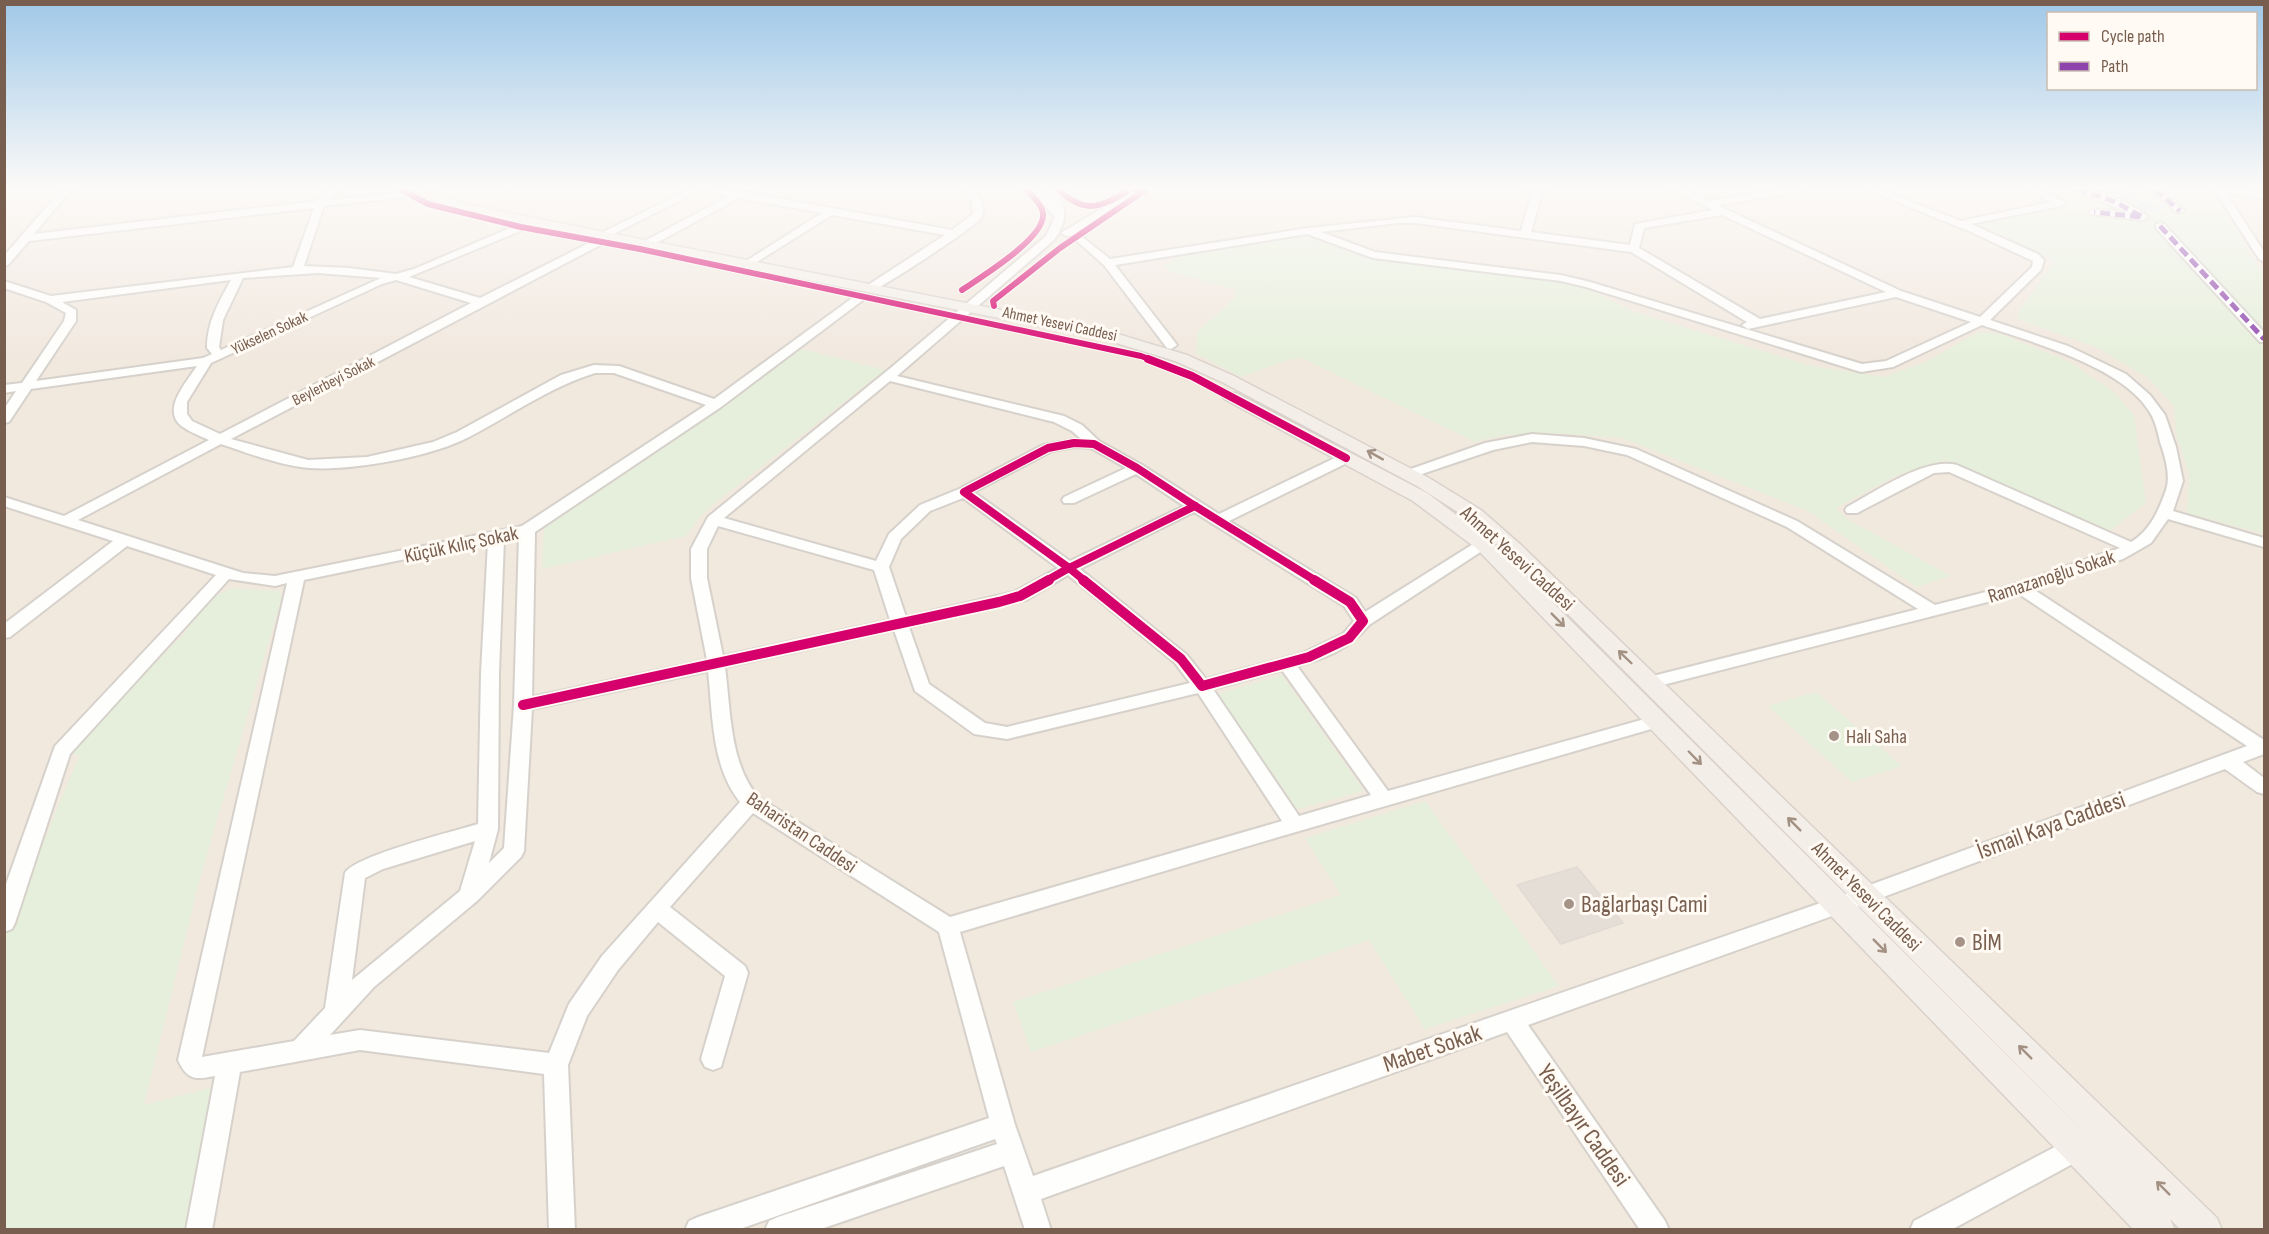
<svg xmlns="http://www.w3.org/2000/svg" width="2269" height="1234" viewBox="0 0 2269 1234" font-family="'Sofia Sans Condensed',sans-serif">
<style>
.residential{fill:#f1e8de}
.green{fill:#e6efdb}
.water{fill:#d1e6e9}
.building{fill:#e5ded7;stroke:#e1d9d2;stroke-width:1.5}
.lines{fill:none;stroke-linecap:round;stroke-linejoin:round}
.minor-casing{stroke:#d6d1cb;stroke-width:4}
.major-casing{stroke:#dad1cc;stroke-width:3}
.minor{fill:#fefefd;fill-rule:evenodd}
.major{fill:#f3efe8;fill-rule:evenodd}
.quiet{stroke:#8e44ad;stroke-width:5;stroke-dasharray:10 5;stroke-linecap:butt}
.cycleway-far2-casing{stroke:#fffaf3;stroke-width:8}
.cycleway-far1-casing{stroke:#fffaf3;stroke-width:10}
.cycleway-casing{stroke:#fffaf3;stroke-width:14}
.cycleway-far2{stroke:#d6006c;stroke-width:6}
.cycleway-far1{stroke:#d6006c;stroke-width:8}
.cycleway{stroke:#d6006c;stroke-width:10}
.oneway{stroke:#a39184}
.poi-dot{fill:#a59387;stroke:#fffaf3;stroke-width:2}
.labels{text-anchor:middle;stroke-width:6;stroke-linejoin:round;paint-order:stroke}
.far-street-label{font-size:16px;fill:#785e4e;stroke:#fffaf3}
.street-label{font-size:20px;fill:#785e4e;stroke:#fffaf3}
.poi-label{font-size:20px;fill:#785e4e;stroke:#fffaf3;text-anchor:start}
.near-street-label{font-size:24px;fill:#785e4e;stroke:#fffaf3}
.near-poi-label{font-size:24px;fill:#785e4e;stroke:#fffaf3;text-anchor:start}
</style>
<rect width="100%" height="100%" fill="#f8f5f0"/>
<!-- residential -->
<rect class="residential" x="5" y="189" width="2259" height="1040"/>
<!-- green -->
<g class="green">
<path d="M2040,189h169c20,26 33,59 55,84v261l-77,-21 2,-40 -12,-36 -3,-31 -26,-28 -52,-31 -79,-28 3,-10 35,-47 -34,-19 -49,-20 98,-16 1,-4z"/>
<polygon points="1288,237 1315,239 1337,248 1384,262 1480,270 1582,286 1635,312 1812,366 1883,377 1926,362 1978,332 1998,333 2068,361 2114,392 2134,415 2146,503 2107,533 1945,460 1895,476 1836,508 1847,519 1951,576 1916,587 1808,511 1622,438 1556,433 1504,435 1475,442 1302,358 1288,360 1241,377 1196,353 1197,332 1233,300 1237,290 1172,272 1164,266 1180,256"/>
<polygon points="802,349 885,370 716,502 700,517 686,536 542,569 544,527"/>
<polygon points="231,588 279,591 282,596 198,886 144,1105 214,1087 184,1229 5,1230 5,935 79,756 68,752 184,634 210,599"/>
<polygon points="1282,675 1364,791 1297,809 1217,694"/>
<polygon points="1816,692 1902,766 1852,782 1768,706"/>
<polygon points="1425,801 1559,986 1425,1029 1369,940 1031,1052 1013,1002 1341,895 1305,838"/>
</g>
<!-- water -->
<path class="water" d="M2102,189h22l14,6 5,6 23,6c-11,3 -23,8 -32,1l7,-4 -40,-10 -3,-2 5,-1z"/>
<!-- building -->
<polygon class="building" points="1577,867 1623,923 1561,944 1517,885"/>
<g class="lines">
<defs>
<g id="minor">
<path d="M62,189h10l-38,45 282,-33 15,-12h10l-12,11 79,-8 2,2 -5,3 -81,9 -20,60 45,2 47,6 18,-5 103,-44h8v4l-116,48 71,21 119,-60v-4l91,-45h12l-98,50v4l-373,196 77,21 59,-3 66,-15 24,-10 104,-57 33,-10 25,1 95,33 141,-103h8v4l-142,107 -186,125 -3,165 175,-37 -16,-82v-29l17,-32 185,-151 153,-130 9,-19 -26,-28h10l14,14 -9,-14h10c14,18 13,33 0,51l-157,136 167,40 18,9 17,16 43,24 77,49 122,-59h10l2,3 -2,3 -122,60 127,77 9,14 113,-71h10l3,3 -3,3 -119,78c-20,24 -42,33 -72,41l91,125 271,-76 6,2 3,4 -3,4 -383,111 -322,96 55,193 18,51 799,-277 415,-153 -228,-152 -368,94 -6,-2 -3,-4 3,-4 273,-69 -131,-82 -160,-72 -43,-9 -52,-4 -39,8 -83,28 -7,-4 2,-3 80,-28 47,-9 52,4 52,11 161,72 138,84 74,-19 111,-38 -171,-76 -15,1 -77,40h-10l-2,-3 2,-3c28,-15 78,-50 110,-42l174,77c19,-11 28,-32 35,-52 5,-14 -1,-34 -6,-48 -2,-9 -4,-18 -8,-26 -25,-49 -121,-74 -170,-91l-89,42 -32,5 -275,-85 -25,-6 -188,-23 -66,-24 -192,31 62,80 -6,4 -4,-1 -63,-83 -34,-30 -4,1 -5,-3 73,-44h11l-66,41 2,6 29,23 198,-31 107,-11 106,14 12,-42h10l-12,43 99,13 5,-21 78,-14 -42,-21h12l25,12 73,-12h22l-5,3 -81,13 184,86 79,26 52,-50 1,-6 -62,-29 -106,-43h13l83,32 90,-19 -24,-13h12l25,12 2,2 -5,3 -90,18 67,30 6,6 -3,10 -51,50 78,26 58,28 24,21 15,20 11,32 7,34 -10,30 91,27v9l-96,-28 -17,24 -28,16 -90,30 231,151v14l-21,8 21,16v16l-7,-2 -32,-23 -379,142 -318,114 137,196 4,9h-29l-133,-198 -466,167 10,31h-26l-21,-64 -186,64h-53l4,-9 9,-4 219,-73 -2,-5 -258,91h-52l4,-9 9,-4 291,-99 -50,-186 -186,-119 -83,94 75,59 3,7 -27,94 -8,3 -8,-3 -4,-8 24,-83 -67,-54 -40,48 -31,46 -19,49 7,165h-26l-5,-156 -184,-24 -120,22 -28,158h-26l29,-154c-20,4 -28,4 -37,-16l109,-477 -12,3 -46,-7 -159,175 -55,169 -3,6 -8,3v-42l51,-144 161,-171 -89,-29 -117,91 -6,1v-14l109,-83 -109,-35v-9l60,19 145,-76c-8,-4 -18,-7 -26,-13 -23,-16 3,-44 14,-61l-166,23 -22,33 -5,1v-14l12,-18 -12,2v-8l18,-2 42,-62 2,-8 -20,-11 -42,-14v-7l47,15 242,-29 21,-59 -285,33 -21,24 -4,1v-10zM1722,215l164,77 -126,27 -121,-71 5,-20zM1398,223h17l216,29 116,70 -5,3 6,4 148,-32 75,25 -85,39 -24,3 -272,-82 -29,-7 -186,-23 -54,-20zM318,273l63,5 -160,72 -2,-3 4,-27 20,-42zM231,280c-12,22 -24,42 -24,68l5,6 -9,4 -167,23 40,-60v-11l-14,-8zM396,280l75,23 -251,131 -28,-13 -5,-7v-12l24,-39 171,-79zM595,373h19l92,32 -184,121 -247,50 -32,-3 -165,-53 143,-76c26,9 61,22 88,24 43,3 122,-11 160,-31 42,-22 81,-50 126,-64zM890,381l164,41 18,9 9,8 -38,6 -84,44 -39,16 -31,29 -13,27 -152,-43zM1074,447l17,1 35,20 -62,29 -2,3 2,3h10l62,-29 48,32 -114,55 -96,-69 78,-41zM963,498l95,70 -44,24 -108,25 -17,-50 12,-28 29,-28zM1194,512l150,94 10,15 -11,13 -40,19 -97,26 -19,-24 -107,-86zM718,526l156,44 16,50 -167,36 -16,-78v-29zM519,536l-5,169 -10,143 -15,15 9,-34 1,-156 5,-134zM488,542l-7,131 -3,151c-23,7 -124,32 -133,49l-20,135 -31,33 -92,16 102,-477zM1068,575l107,88 15,20 -183,44 -22,-4 -56,-39 -20,-57 117,-27zM894,630l21,61 59,43 33,5 191,-46 84,128 -332,96 -192,-120c-29,-35 -27,-86 -33,-130zM1282,670l89,125 -72,21 -86,-127zM708,671c5,44 3,95 32,131l-138,154 -33,48 -20,49 -189,-23 -30,5 44,-48 103,-86 44,-44 3,-6 8,-142zM475,841l-15,50 -108,89 13,-102 18,-9z"/>
<path d="M702,189l37,2 213,39 21,-16 -1,-12 -10,-13h10c7,8 15,18 9,29 -3,7 -100,71 -112,74l-6,-3 2,-2 80,-52 -113,-20 -85,53 -4,-1v-4l79,-50 -83,-15 -88,48h-8v-4l86,-46z"/>
<path d="M2072,189c24,-1 58,12 76,28l-5,3 -53,-6 -1,-2 5,-3 33,3z"/>
<polygon points="2150,189 2160,189 2185,211 2177,213"/>
<polygon points="2214,189 2237,189 2264,193 2264,199 2226,193 2264,252 2264,262 2259,259"/>
<polygon points="2160,223 2164,224 2264,332 2264,342 2260,342 2156,228 2156,224"/>
<polygon points="2078,1135 2087,1138 2091,1147 2087,1156 1951,1230 1910,1230 1914,1221"/>
</g>
<polygon id="major" points="411,189 427,189 459,202 528,217 1108,331 1187,355 1234,376 1429,478 1481,510 1521,545 2217,1218 2222,1230 2181,1230 2170,1219 2175,1230 2134,1230 1476,548 1413,501 1224,399 1222,396 1224,393 1236,393 1427,493 1490,540 2084,1132 1507,553 1467,518 1417,486 1222,382 1175,361 1100,338 528,225 451,208"/>
</defs>
<!-- minor casing -->
<use href="#minor" class="minor-casing"/>
<!-- major casing -->
<use href="#major" class="major-casing"/>
<!-- minor -->
<use href="#minor" class="minor"/>
<!-- major -->
<use href="#major" class="major"/>
<!-- quiet -->
<g class="quiet">
<polyline points="2077,189 2113,201 2143,217 2094,212"/>
<polyline points="2155,189 2180,211"/>
<polyline points="2160,226 2264,339"/>
</g>
<defs>
<g id="cycleway-far2">
<polyline points="400,189 428,204 521,227 640,249 1141,356 1152,360"/>
<path d="M1058,189c24,24 41,20 68,3"/>
<path d="M962,290c19,-13 80,-50 81,-74 1,-10 -11,-20 -17,-27"/>
<polyline points="994,306 993,301 1060,248 1144,191 1134,189"/>
</g>
<g id="cycleway-far1">
<polyline points="1148,359 1192,376 1346,458"/>
<polyline points="1195,506 1316,581"/>
<polyline points="1069,568 1085,581"/>
<polyline points="1069,568 964,492 1048,448 1074,443 1094,444 1137,468 1195,506"/>
<polyline points="1069,568 1195,506"/>
<polyline points="1046,581 1069,568"/>
</g>
<g id="cycleway">
<polyline points="1083,580 1181,659 1202,686 1309,657 1349,638 1363,621 1350,602 1314,580"/>
<polyline points="523,705 999,602 1020,596 1049,580"/>
</g>
</defs>
<!-- cycleway-far2 casing -->
<use href="#cycleway-far2" class="cycleway-far2-casing"/>
<!-- cycleway-far1 casing -->
<use href="#cycleway-far1" class="cycleway-far1-casing"/>
<!-- cycleway casing -->
<use href="#cycleway" class="cycleway-casing"/>
<!-- cycleway-far2 -->
<use href="#cycleway-far2" class="cycleway-far2"/>
<!-- cycleway-far1 -->
<use href="#cycleway-far1" class="cycleway-far1"/>
<!-- cycleway -->
<use href="#cycleway" class="cycleway"/>
</g>
<!-- one-way arrows -->
<defs><path id="oneway-shaft" d="M-6 0H5M1.5-3L5.5 0L1.5 3" fill="none" stroke-width="1.6" stroke-linecap="round" stroke-linejoin="round" transform="scale(1.5)"/></defs>
<g class="oneway">
<use href="#oneway-shaft" transform="translate(1375 455) rotate(-151)"/>
<use href="#oneway-shaft" transform="translate(1558 620) rotate(45)"/>
<use href="#oneway-shaft" transform="translate(1625 657) rotate(-136)"/>
<use href="#oneway-shaft" transform="translate(1695 758) rotate(46)"/>
<use href="#oneway-shaft" transform="translate(1794 824) rotate(-135)"/>
<use href="#oneway-shaft" transform="translate(1880 946) rotate(45)"/>
<use href="#oneway-shaft" transform="translate(2025 1052) rotate(-135)"/>
<use href="#oneway-shaft" transform="translate(2163 1188) rotate(-135)"/>
</g>
<!-- sky -->
<linearGradient id="sky" x2="0" y2="1"><stop stop-color="#9fc8e8"/><stop offset="0.52" stop-color="#fcfaf8"/><stop offset="1" stop-color="#fcfaf8" stop-opacity="0"/></linearGradient>
<rect width="2269" height="362" fill="url(#sky)"/>
<!-- markers -->
<g class="poi-dot">
<circle cx="1834" cy="736" r="6"/>
<circle cx="1569" cy="904" r="6"/>
<circle cx="1960" cy="942" r="6"/>
</g>
<g class="labels">
<!-- far-street labels -->
<g class="far-street-label">
<text transform="translate(1060 323) rotate(12)" y="6">Ahmet Yesevi Caddesi</text>
<text transform="translate(269 332) rotate(-25)" y="6">Yükselen Sokak</text>
<text transform="translate(333 380) rotate(-27)" y="6">Beylerbeyi Sokak</text>
</g>
<!-- street labels -->
<g class="street-label">
<text transform="translate(461 544) rotate(-12)" y="7">Küçük Kılıç Sokak</text>
<text transform="translate(1518 558) rotate(42)" y="7">Ahmet Yesevi Caddesi</text>
<text transform="translate(2051 576) rotate(-18)" y="7">Ramazanoğlu Sokak</text>
<text transform="translate(802 832) rotate(34)" y="7">Baharistan Caddesi</text>
<text transform="translate(1867 896) rotate(45)" y="7">Ahmet Yesevi Caddesi</text>
</g>
<!-- poi labels -->
<g class="poi-label">
<text x="1846" y="743">Halı Saha</text>
</g>
<!-- near-street labels -->
<g class="near-street-label">
<text transform="translate(2051 825) rotate(-20)" y="8">İsmail Kaya Caddesi</text>
<text transform="translate(1432 1048) rotate(-19)" y="8">Mabet Sokak</text>
<text transform="translate(1584 1125) rotate(55)" y="8">Yeşilbayır Caddesi</text>
</g>
<!-- near-poi labels -->
<g class="near-poi-label">
<text x="1581" y="912">Bağlarbaşı Cami</text>
<text x="1972" y="950">BİM</text>
</g>
</g>
<!-- border -->
<rect width="2269" height="1234" fill="none" stroke="#785e4e" stroke-width="12"/>
<!-- legend -->
<rect x="2047" y="12" width="210" height="78" fill="#fffaf3" stroke="#c9bcb1" stroke-width="1.5"/>
<rect x="2059" y="32" width="30" height="9" fill="#d6006c" stroke="#c9bcb1" stroke-width="1.5"/>
<text x="2101" y="42" font-size="18" fill="#785e4e">Cycle path</text>
<rect x="2059" y="62" width="30" height="9" fill="#8e44ad" stroke="#c9bcb1" stroke-width="1.5"/>
<text x="2101" y="72" font-size="18" fill="#785e4e">Path</text>
</svg>
